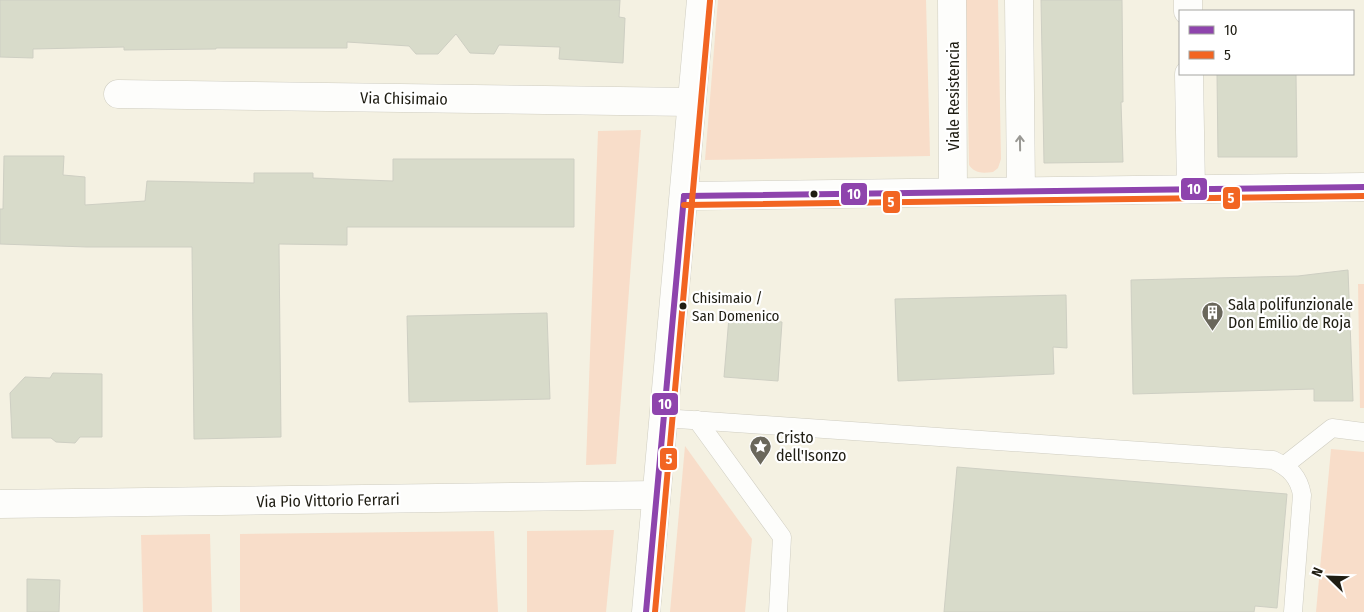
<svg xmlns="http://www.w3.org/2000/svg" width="1364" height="612" viewBox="0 0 1364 612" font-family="'Fira Sans Condensed',sans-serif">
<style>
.green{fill:#f8ddc9}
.building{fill:#d8dbca;stroke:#cecfc3}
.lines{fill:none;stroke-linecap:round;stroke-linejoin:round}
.service-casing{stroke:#cfcdc1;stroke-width:19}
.minor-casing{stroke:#cfcdc1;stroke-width:29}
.service{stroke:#fdfdfb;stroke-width:18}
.minor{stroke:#fdfdfb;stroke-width:28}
.bus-1-casing{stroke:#fff;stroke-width:10}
.bus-2-casing{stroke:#fff;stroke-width:10}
.bus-1{stroke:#8e44ad;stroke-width:6}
.bus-2{stroke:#f26522;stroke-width:6}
.oneway{stroke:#999893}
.bus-dot{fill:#1f1d13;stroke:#fff;stroke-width:2}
.labels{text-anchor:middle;stroke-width:4.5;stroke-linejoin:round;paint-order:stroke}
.bus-label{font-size:15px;fill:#1f1d13;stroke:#fff;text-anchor:start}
.street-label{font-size:16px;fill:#1f1d13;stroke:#fff}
.poi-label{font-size:16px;fill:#1f1d13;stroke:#fff;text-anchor:start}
.line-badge{stroke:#fff;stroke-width:2}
.badge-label{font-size:14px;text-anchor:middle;font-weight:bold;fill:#fff}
</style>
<rect width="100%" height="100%" fill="#f4f1e2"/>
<!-- green -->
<g class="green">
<polygon points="718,0 926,0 930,156 705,160"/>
<path d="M966,0h32l3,159 -3,9 -5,4c-10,1 -18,2 -24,-7z"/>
<polygon points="641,130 616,464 586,465 598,131"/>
<polygon points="1358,284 1364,284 1364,408 1360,408"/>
<polygon points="685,446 752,539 745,612 670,612"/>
<polygon points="1331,449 1364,452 1364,612 1316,612"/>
<polygon points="614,530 606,612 527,612 527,531"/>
<polygon points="494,531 498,612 240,612 240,534"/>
<polygon points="210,534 212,612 143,612 141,535"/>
</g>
<!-- building -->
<g class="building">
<polygon points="0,0 620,0 619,17 625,18 623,63 559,59 560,47 499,45 494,54 470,53 456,34 438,54 416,54 409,46 347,42 347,48 216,48 216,49 124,50 124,47 33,49 33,58 0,57"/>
<polygon points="1041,0 1122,0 1123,102 1121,102 1123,162 1044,163"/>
<polygon points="1217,74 1296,74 1297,157 1218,157"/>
<polygon points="4,156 64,156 63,175 85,177 85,205 145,201 147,181 254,183 254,173 313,173 313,178 393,181 393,159 574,159 574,227 347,227 347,245 279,244 281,437 194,439 192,247 87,247 0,244 0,209 3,209"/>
<polygon points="1348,270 1353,401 1314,401 1314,389 1133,394 1131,280 1298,276"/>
<polygon points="1066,295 1067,348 1053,347 1054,374 898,381 895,299"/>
<polygon points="547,313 550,399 409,402 407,316"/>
<polygon points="729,317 782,322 778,381 724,377"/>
<polygon points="53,373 102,374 102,437 80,437 75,443 56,442 51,438 12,438 10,393 25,377 50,378"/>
<polygon points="957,467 1287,494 1277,608 1255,606 1254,612 944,612"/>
<polygon points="27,579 60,580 59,612 27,612"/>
</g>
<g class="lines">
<defs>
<g id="service">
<path d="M663,418l610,42c17,8 26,17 29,35l-9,117"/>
<polyline points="697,420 782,537 778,612"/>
<polyline points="1285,465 1332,428 1364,432"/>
</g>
<g id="minor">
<polyline points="952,0 953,192"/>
<polyline points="1019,0 1021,191"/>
<polyline points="1188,0 1188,11"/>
<polyline points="1189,74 1191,189"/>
<polyline points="118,94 691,102"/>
<polyline points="684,196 1364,187"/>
<polyline points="0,504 656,495"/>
<polyline points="646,612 701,0"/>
</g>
</defs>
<!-- service casing -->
<use href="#service" class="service-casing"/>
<!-- minor casing -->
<use href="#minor" class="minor-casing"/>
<!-- service -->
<use href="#service" class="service"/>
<!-- minor -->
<use href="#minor" class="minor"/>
<defs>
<g id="bus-1">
<polyline points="684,196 1364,187"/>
<polyline points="646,612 684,196"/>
</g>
<g id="bus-2">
<polyline points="684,205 1364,196"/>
<polyline points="655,612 710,1"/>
</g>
</defs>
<!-- bus-1 casing -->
<use href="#bus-1" class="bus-1-casing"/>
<!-- bus-2 casing -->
<use href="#bus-2" class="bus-2-casing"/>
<!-- bus-1 -->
<use href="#bus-1" class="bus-1"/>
<!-- bus-2 -->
<use href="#bus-2" class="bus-2"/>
</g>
<!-- one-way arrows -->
<defs><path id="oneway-shaft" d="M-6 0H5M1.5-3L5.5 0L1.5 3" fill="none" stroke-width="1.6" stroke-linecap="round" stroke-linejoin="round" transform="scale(1.25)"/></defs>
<use class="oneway" href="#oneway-shaft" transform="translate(1020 143) rotate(-91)"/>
<!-- icons -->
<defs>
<symbol id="building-pin" viewBox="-11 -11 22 30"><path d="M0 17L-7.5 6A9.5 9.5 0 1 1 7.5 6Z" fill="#6a675b" stroke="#fff"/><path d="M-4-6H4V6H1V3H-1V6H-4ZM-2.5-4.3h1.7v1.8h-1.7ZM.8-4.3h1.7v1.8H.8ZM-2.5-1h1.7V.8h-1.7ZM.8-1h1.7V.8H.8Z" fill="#fff"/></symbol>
<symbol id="sight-pin" viewBox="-11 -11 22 30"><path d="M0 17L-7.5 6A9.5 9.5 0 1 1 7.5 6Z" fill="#6a675b" stroke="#fff"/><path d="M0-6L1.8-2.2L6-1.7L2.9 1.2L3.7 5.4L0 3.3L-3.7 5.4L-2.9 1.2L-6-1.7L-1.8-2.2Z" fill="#fff"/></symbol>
</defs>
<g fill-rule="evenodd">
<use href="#building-pin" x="1200" y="300" width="25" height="34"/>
<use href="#sight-pin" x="748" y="434" width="25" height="34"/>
</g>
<!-- markers -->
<g class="bus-dot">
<circle cx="814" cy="194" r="4.5"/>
<circle cx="683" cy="306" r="4.5"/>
</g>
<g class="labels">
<!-- bus labels -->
<g class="bus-label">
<text x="692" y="303">Chisimaio /<tspan x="692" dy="18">San Domenico</tspan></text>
</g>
<!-- street labels -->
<g class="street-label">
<text transform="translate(953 96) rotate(-90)" y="6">Viale Resistencia</text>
<text transform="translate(404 98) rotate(1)" y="6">Via Chisimaio</text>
<text transform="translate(328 500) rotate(-1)" y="6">Via Pio Vittorio Ferrari</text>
</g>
<!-- poi labels -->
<g class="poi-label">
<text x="1228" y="310">Sala polifunzionale<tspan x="1228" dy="18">Don Emilio de Roja</tspan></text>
<text x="776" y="443">Cristo<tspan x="776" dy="18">dell'Isonzo</tspan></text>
</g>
</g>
<g class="line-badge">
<rect x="1180" y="177" width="28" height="24" rx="5" fill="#8e44ad"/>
<rect x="840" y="182" width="28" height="24" rx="5" fill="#8e44ad"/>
<rect x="1222" y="186" width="19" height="24" rx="5" fill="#f26522"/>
<rect x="882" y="190" width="19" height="24" rx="5" fill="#f26522"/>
<rect x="651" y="392" width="28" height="24" rx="5" fill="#8e44ad"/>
<rect x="659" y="447" width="19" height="24" rx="5" fill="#f26522"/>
</g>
<g class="badge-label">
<text x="1194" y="194">10</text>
<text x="854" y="199">10</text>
<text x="1231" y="203">5</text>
<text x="891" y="207">5</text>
<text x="665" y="409">10</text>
<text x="669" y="464">5</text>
</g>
<!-- legend -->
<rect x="1179" y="10" width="175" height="65" fill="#ffffff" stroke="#a5a5a1"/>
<rect x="1189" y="26" width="25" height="8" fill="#8e44ad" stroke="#a5a5a1"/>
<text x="1224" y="35" font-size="15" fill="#1f1d13">10</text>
<rect x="1189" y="51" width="25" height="8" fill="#f26522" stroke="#a5a5a1"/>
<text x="1224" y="60" font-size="15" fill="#1f1d13">5</text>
<!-- north arrow -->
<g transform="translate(1329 577) rotate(293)" stroke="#ffffff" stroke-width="4" paint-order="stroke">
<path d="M0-4L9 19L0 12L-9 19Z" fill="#1f1d13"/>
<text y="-8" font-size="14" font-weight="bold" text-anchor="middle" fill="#1f1d13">N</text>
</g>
</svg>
